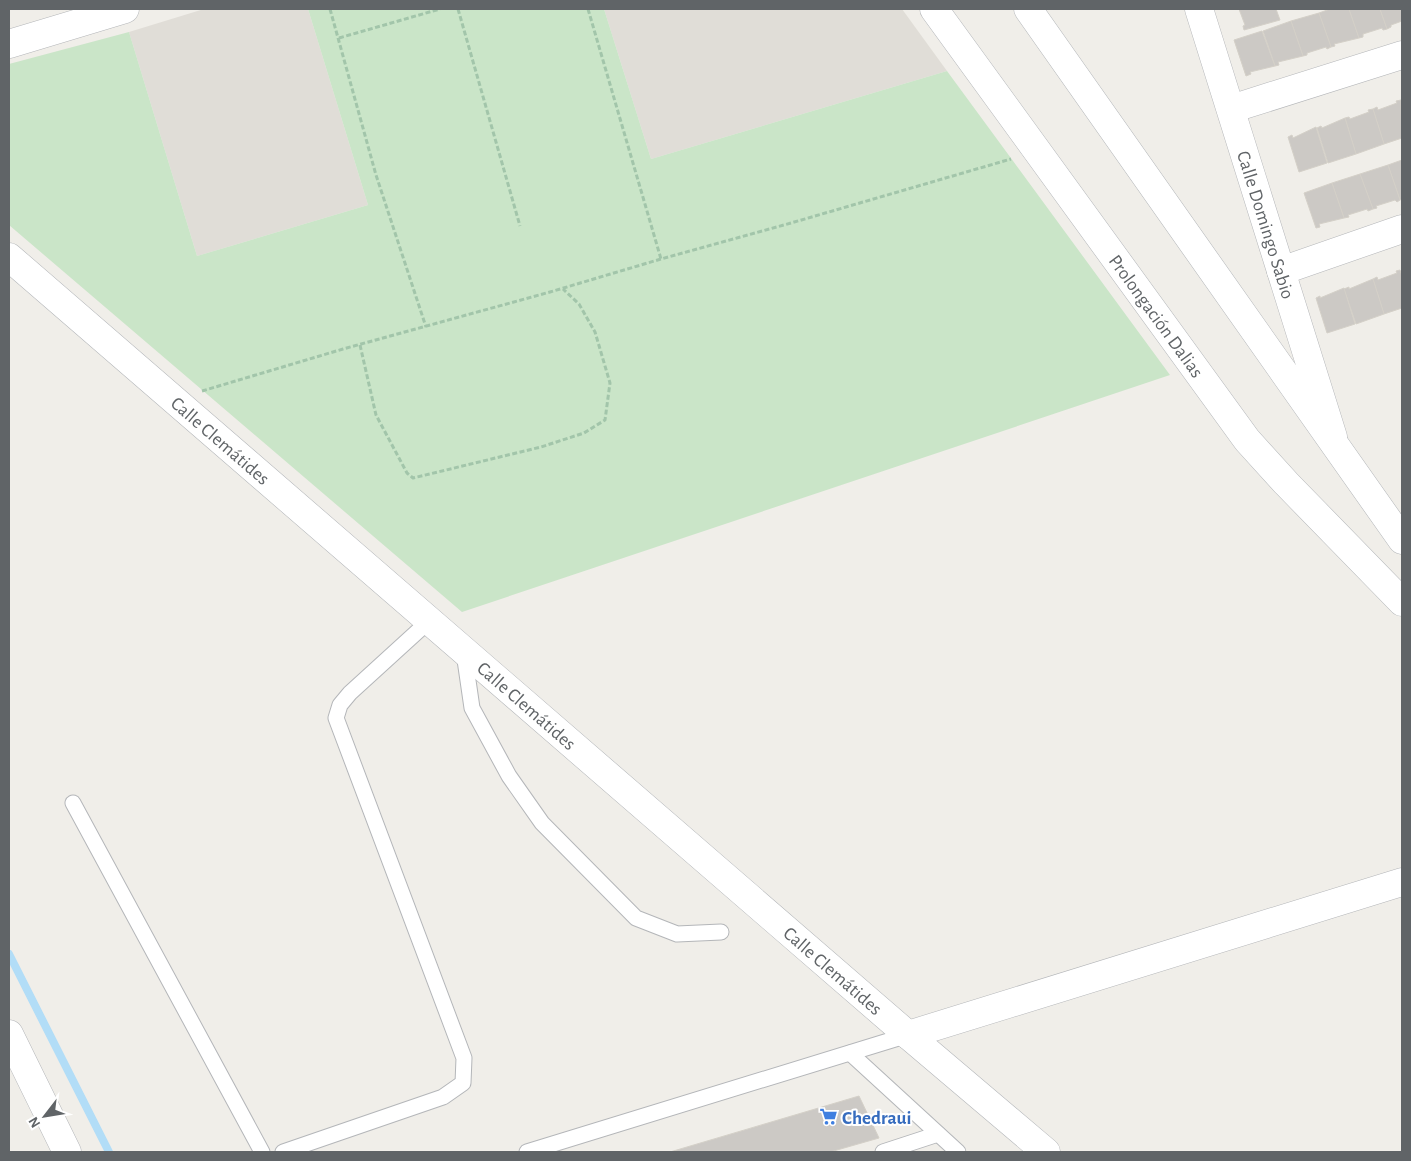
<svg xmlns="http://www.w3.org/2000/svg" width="1411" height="1161" viewBox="0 0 1411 1161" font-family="'Alegreya Sans',sans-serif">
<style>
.education{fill:#e0ddd7}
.green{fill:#cae5c8}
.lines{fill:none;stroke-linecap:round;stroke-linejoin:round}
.stream{stroke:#b2ddf7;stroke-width:8}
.building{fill:#ccc9c5;stroke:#d4d0c8}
.service-casing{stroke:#b4b6b9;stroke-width:17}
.minor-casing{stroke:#b4b6b9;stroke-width:29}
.tertiary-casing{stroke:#b4b6b9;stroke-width:29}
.secondary-casing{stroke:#b3b6b9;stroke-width:29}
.path{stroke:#a2c5aa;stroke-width:3;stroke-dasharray:5 2.5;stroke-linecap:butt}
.service{stroke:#fff;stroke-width:15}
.minor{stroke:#fff;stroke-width:28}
.tertiary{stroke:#fff;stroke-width:28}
.secondary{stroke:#fff;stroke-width:28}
.labels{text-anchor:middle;stroke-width:4;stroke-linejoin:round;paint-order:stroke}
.street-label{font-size:19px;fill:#606467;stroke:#fff}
.shop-label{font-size:19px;font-weight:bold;fill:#366cbe;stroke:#fff;text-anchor:start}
</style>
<rect width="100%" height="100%" fill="#f0eee9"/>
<!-- education -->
<g class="education">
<polygon points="204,9 308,9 368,205 197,256 129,32"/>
<polygon points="604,9 902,9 947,71 651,159"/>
</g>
<!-- green -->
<polygon class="green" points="308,9 604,9 651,159 947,71 1170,375 462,612 9,225 9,64 129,32 197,256 368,205"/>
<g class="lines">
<!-- stream -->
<polyline class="stream" points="9,954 109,1152"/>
</g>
<!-- building -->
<g class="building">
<polygon points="1239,9 1276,9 1280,20 1244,30 1243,26 1245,25"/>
<polygon points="1330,9 1349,9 1359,38 1334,44 1335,46 1331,47 1319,13"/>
<polygon points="1349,9 1380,9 1387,29 1383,30 1382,28 1363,34 1363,37 1359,38"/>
<polygon points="1380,9 1402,9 1402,21 1391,25 1391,27 1387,29"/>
<polygon points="1319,13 1331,47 1327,49 1326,47 1307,53 1307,55 1303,56 1291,21"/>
<polygon points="1291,21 1303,56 1278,62 1279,65 1275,66 1263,31"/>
<polygon points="1262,31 1275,66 1250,72 1251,74 1246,76 1234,40"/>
<polygon points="1401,100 1402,138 1384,144 1373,109 1377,107 1378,110 1397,103 1396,101"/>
<polygon points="1373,109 1384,144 1356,154 1345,118 1349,117 1350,119 1369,112 1368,110"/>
<polygon points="1345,118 1356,154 1328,163 1317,128 1321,126 1322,128"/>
<polygon points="1316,127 1327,163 1299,172 1288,137 1292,135 1293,138"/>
<polygon points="1402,160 1402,199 1400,200 1388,165"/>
<polygon points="1388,165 1400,200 1397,202 1395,200 1376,206 1377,208 1373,209 1360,174"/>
<polygon points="1360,174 1373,209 1368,211 1367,209 1348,215 1349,217 1344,218 1332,183"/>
<polygon points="1332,183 1344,218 1319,224 1320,227 1316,228 1304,193"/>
<polygon points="1400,270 1402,276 1402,308 1384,314 1373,279 1377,277 1378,280 1397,273 1396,271"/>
<polygon points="1373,279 1384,314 1356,324 1344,289 1349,287 1349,289"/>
<polygon points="1344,288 1355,324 1327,333 1316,298 1320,296 1320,298"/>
<polygon points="859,1096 879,1138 830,1152 670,1152"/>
</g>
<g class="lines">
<defs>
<g id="service">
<polyline points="464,653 472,708 509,776 542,823 636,918 677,934 721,932"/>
<polyline points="73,803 262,1152"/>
<polyline points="850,1053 958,1152"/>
<polyline points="283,1152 443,1097 463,1083 464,1058 336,718 340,705 350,693 429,621"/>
<polyline points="527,1152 908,1035"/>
<polyline points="883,1152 938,1134"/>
</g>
<g id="minor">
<path id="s1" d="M1199,9l134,428"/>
<polyline points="1231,109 1402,55"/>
<polyline points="1281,271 1402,229"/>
<polyline points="9,1034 67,1152"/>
</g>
<g id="tertiary">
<polyline points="9,44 125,9"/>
<polyline points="908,1035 1402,882"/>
</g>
<g id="secondary">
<path id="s2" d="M934,9l313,431 39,43 116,119"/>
<polyline points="1028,9 1402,540"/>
<path id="s3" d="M9,257l899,778 138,117"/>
</g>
</defs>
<!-- service casing -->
<use href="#service" class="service-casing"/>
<!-- minor casing -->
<use href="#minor" class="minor-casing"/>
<!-- tertiary casing -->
<use href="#tertiary" class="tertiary-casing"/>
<!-- secondary casing -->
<use href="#secondary" class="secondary-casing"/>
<!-- path -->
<g class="path">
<polyline points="330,9 376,175 426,327"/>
<polyline points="458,9 520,226"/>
<polyline points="588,9 661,259"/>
<polyline points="339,38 440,9"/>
<polyline points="360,345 376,415 407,473 413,478 541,447 584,433 605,420 610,383 595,332 579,304 563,289"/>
<polyline points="202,391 343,349 550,292 661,259 791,223 1011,159"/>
</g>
<!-- service -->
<use href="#service" class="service"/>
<!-- minor -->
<use href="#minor" class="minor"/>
<!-- tertiary -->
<use href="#tertiary" class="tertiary"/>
<!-- secondary -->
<use href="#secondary" class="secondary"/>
</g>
<!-- icons -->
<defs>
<symbol id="supermarket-bare" viewBox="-9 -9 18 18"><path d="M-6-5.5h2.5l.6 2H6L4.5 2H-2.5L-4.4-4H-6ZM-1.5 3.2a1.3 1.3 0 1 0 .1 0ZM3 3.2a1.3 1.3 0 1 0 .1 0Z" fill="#3f7fe0" stroke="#fff" stroke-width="2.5" paint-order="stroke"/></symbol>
</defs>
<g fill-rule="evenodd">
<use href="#supermarket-bare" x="816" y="1104" width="25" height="25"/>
</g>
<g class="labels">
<!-- street labels -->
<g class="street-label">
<text dy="7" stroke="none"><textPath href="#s1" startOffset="226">Calle Domingo Sabio</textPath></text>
<text dy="7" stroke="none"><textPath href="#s2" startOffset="379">Prolongación Dalias</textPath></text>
<text dy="7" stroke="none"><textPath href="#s3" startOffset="280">Calle Clemátides</textPath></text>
<text dy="7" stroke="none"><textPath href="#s3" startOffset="685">Calle Clemátides</textPath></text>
<text dy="7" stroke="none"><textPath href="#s3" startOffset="1090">Calle Clemátides</textPath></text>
</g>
<!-- shop labels -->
<g class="shop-label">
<text x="842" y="1124">Chedraui</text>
</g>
</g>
<!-- border -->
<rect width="1411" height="1161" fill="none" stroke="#606467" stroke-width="20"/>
<!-- north arrow -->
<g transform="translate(45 1116) rotate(239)" stroke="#ffffff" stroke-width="4" paint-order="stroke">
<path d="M0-4L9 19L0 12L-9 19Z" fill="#606467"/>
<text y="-8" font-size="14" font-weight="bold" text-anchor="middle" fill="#606467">N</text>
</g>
</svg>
